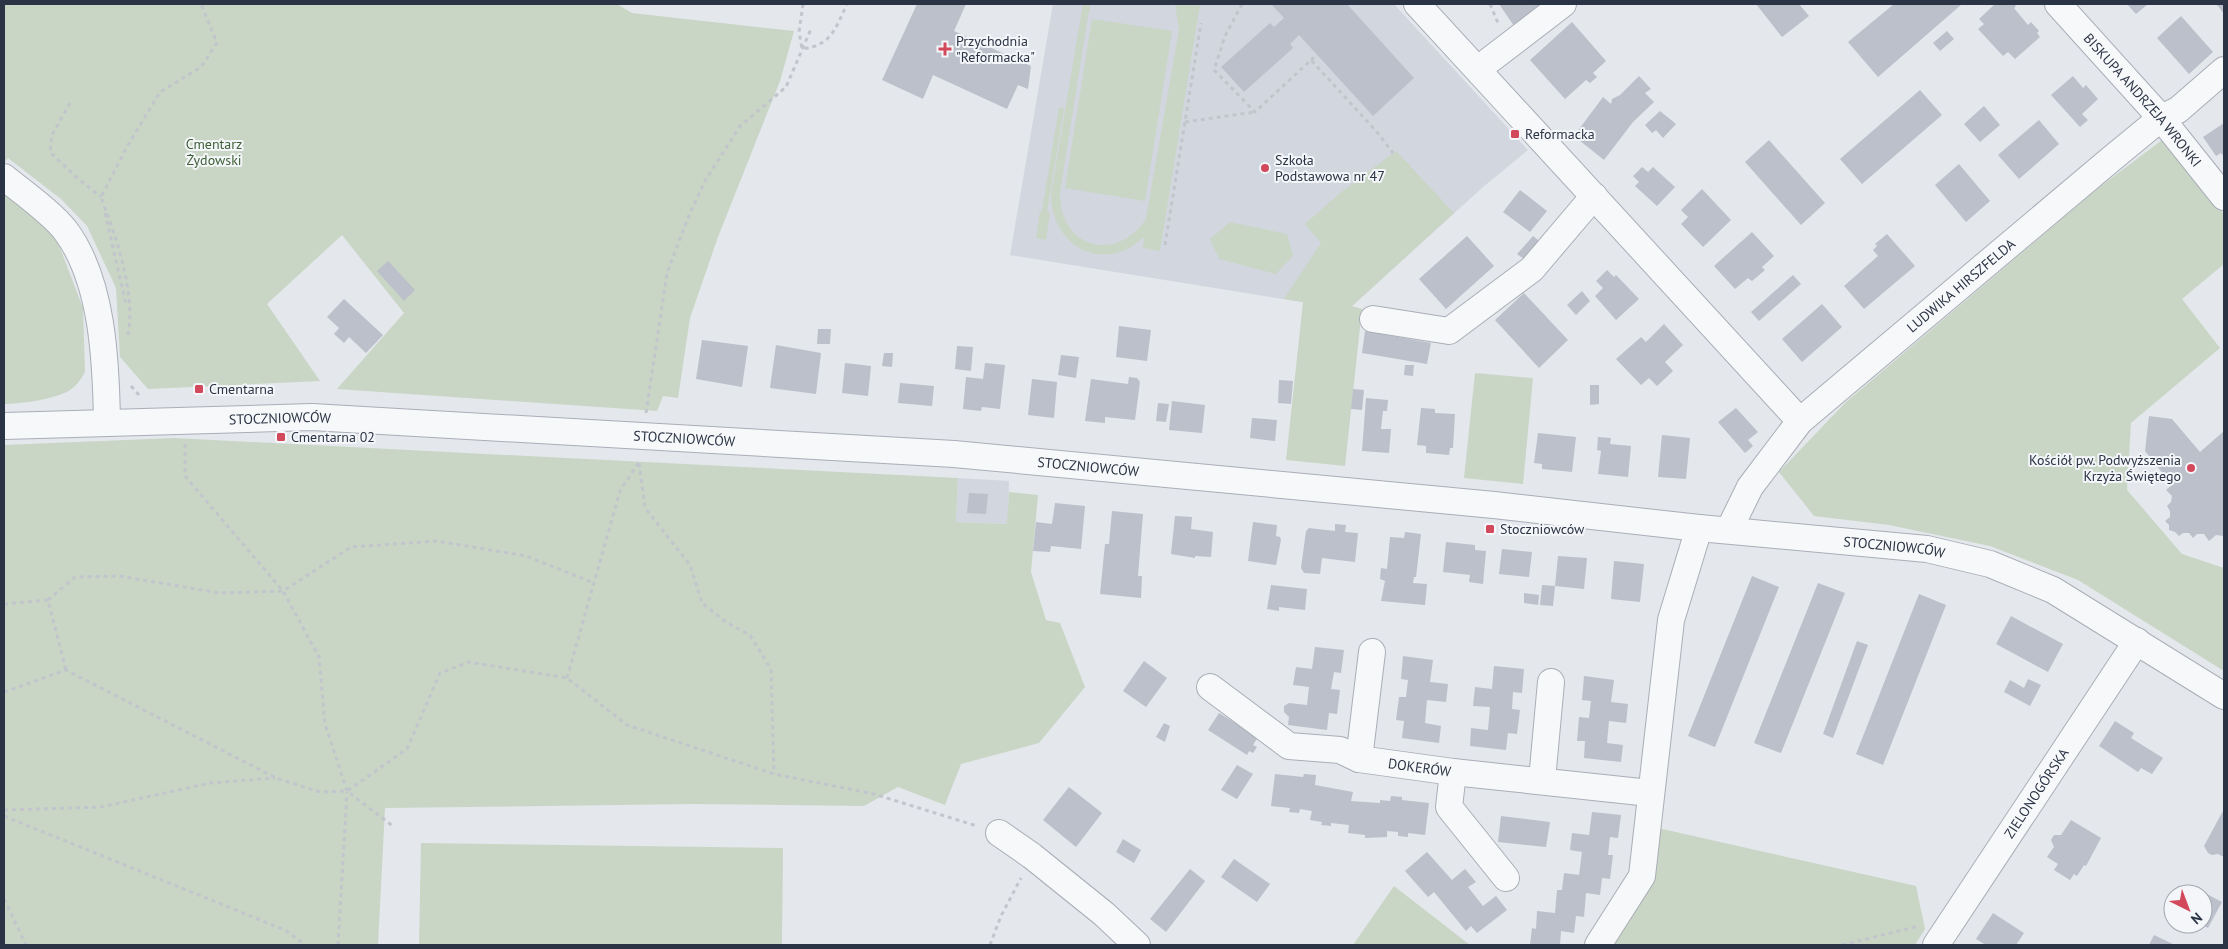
<svg xmlns="http://www.w3.org/2000/svg" width="2228" height="949" viewBox="0 0 2228 949" font-family="'PT Sans',sans-serif">
<style>
.built{fill:#d2d6de}
.green{fill:#c9d6c5}
.building{fill:#bbc0ca}
.lines{fill:none;stroke-linecap:round;stroke-linejoin:round}
.minor-casing{stroke:#a9aeb7;stroke-width:28}
.path{stroke:#c2c5cb;stroke-width:3;stroke-dasharray:4 4;stroke-linecap:butt}
.minor{stroke:#f7f8fa;stroke-width:26}
.poi-dot{fill:#d1495b;stroke:#f4f6f9;stroke-width:2}
.labels{text-anchor:middle;stroke-width:4;stroke-linejoin:round;paint-order:stroke}
.poi-label{font-size:14px;fill:#2b3445;stroke:#f4f6f9;text-anchor:start}
.street-label{font-size:14px;fill:#2b3445;stroke:#f4f6f9}
.park-label{font-size:14px;fill:#3f6138;stroke:#f4f6f9}
</style>
<rect width="100%" height="100%" fill="#e4e7ec"/>
<!-- built -->
<g class="built">
<polygon points="1053,4 1394,4 1528,150 1483,187 1350,308 1339,308 1010,255"/>
<polygon points="958,478 1009,481 1008,524 956,522"/>
</g>
<!-- green -->
<g class="green">
<polygon points="4,4 617,4 632,13 794,31 780,81 718,237 690,318 678,398 663,396 657,411 337,389 404,313 342,235 267,304 320,381 148,389 120,357 116,288 87,226 61,199 8,158 4,163"/>
<path d="M1083,4h8l-3,12 -28,176c-1,56 56,72 86,27l33,-189 -4,-26h25l-40,247 -17,-3 1,-11c-40,38 -93,10 -93,-43z"/>
<polygon points="1092,19 1172,31 1145,201 1065,188"/>
<polygon points="1059,107 1064,108 1047,211 1050,212 1046,240 1036,238 1040,211 1042,211"/>
<polygon points="2162,140 2224,214 2224,264 2182,299 2220,348 2131,423 2127,490 2182,554 2224,568 2224,671 2078,580 1990,546 1889,525 1814,516 1779,472 1845,403 2097,189"/>
<polygon points="1396,151 1454,213 1352,306 1362,309 1345,466 1286,460 1303,302 1284,299 1321,243 1305,224 1340,193"/>
<path d="M4,193l33,25 20,22 26,68 2,64c-3,6 -9,14 -15,18 -14,9 -50,14 -66,14z"/>
<polygon points="1230,222 1287,234 1293,256 1276,274 1219,259 1210,239"/>
<polygon points="1475,373 1533,378 1523,484 1464,478"/>
<polygon points="174,438 958,478 956,522 1007,524 1009,492 1038,495 1031,572 1046,620 1060,623 1085,687 1039,743 961,764 945,805 898,787 864,806 693,804 385,808 378,945 4,945 4,445"/>
<polygon points="1658,828 1916,886 1925,929 1915,945 1607,945"/>
<polygon points="421,843 783,848 782,945 419,945"/>
<polygon points="1394,886 1470,945 1353,945"/>
</g>
<!-- building -->
<g class="building">
<polygon points="917,4 966,4 954,31 1031,66 1028,89 1018,85 1007,109 933,75 923,99 882,80"/>
<polygon points="1271,4 1347,4 1414,78 1373,116 1299,35 1290,44 1293,48 1244,92 1221,67 1270,23 1274,27 1284,18"/>
<polygon points="1499,4 1546,4 1514,26"/>
<polygon points="1756,4 1799,4 1809,16 1782,37"/>
<polygon points="1894,4 1962,4 1878,77 1848,42"/>
<polygon points="1995,4 2014,4 2016,6 2014,8 2028,25 2031,22 2039,31 2037,33 2040,37 2015,59 2008,52 2003,56 1978,29 1984,24 1979,19"/>
<polygon points="2127,4 2148,4 2136,14"/>
<polygon points="2215,4 2224,4 2224,14 2218,6"/>
<polygon points="2181,16 2213,52 2189,74 2157,38"/>
<polygon points="1572,22 1606,61 1593,73 1597,77 1590,83 1586,80 1565,99 1530,60"/>
<polygon points="1947,31 1954,39 1940,51 1933,43"/>
<polygon points="1639,76 1651,89 1645,93 1654,102 1633,122 1604,160 1574,136 1603,97 1611,104 1612,99 1620,95"/>
<polygon points="2073,76 2083,88 2086,85 2098,99 2082,114 2088,120 2080,127 2051,95"/>
<polygon points="1920,90 1942,115 1862,184 1840,159"/>
<polygon points="1984,106 2000,125 1980,142 1964,124"/>
<polygon points="1660,111 1676,124 1663,138 1656,130 1652,133 1645,125"/>
<polygon points="2039,120 2059,144 2019,179 1998,155"/>
<polygon points="2224,123 2224,157 2221,153 2216,156 2203,137"/>
<polygon points="1769,140 1825,203 1801,225 1745,162"/>
<polygon points="1959,164 1990,201 1966,222 1935,185"/>
<polygon points="1642,167 1648,172 1653,167 1675,187 1657,206 1635,186 1639,182 1633,176"/>
<polygon points="1702,189 1731,220 1703,247 1681,224 1688,217 1681,210"/>
<polygon points="1520,190 1547,211 1530,232 1503,212"/>
<polygon points="1752,232 1774,256 1762,267 1765,270 1752,281 1748,278 1735,289 1714,266"/>
<polygon points="1887,234 1915,266 1864,309 1844,286 1878,256 1873,250 1877,246 1875,244"/>
<polygon points="1467,236 1494,266 1446,309 1419,279"/>
<polygon points="1533,236 1543,244 1528,262 1517,254"/>
<polygon points="388,261 415,290 404,301 377,271"/>
<polygon points="1607,270 1614,277 1616,275 1639,299 1616,320 1595,296 1603,288 1596,281"/>
<polygon points="1793,275 1801,284 1759,321 1751,312"/>
<polygon points="1582,291 1590,301 1576,315 1567,305"/>
<polygon points="1524,293 1568,340 1539,368 1495,320"/>
<polygon points="344,299 383,335 366,353 349,337 344,343 334,334 339,328 327,317"/>
<polygon points="1822,304 1842,327 1802,362 1782,339"/>
<polygon points="1664,324 1683,345 1665,362 1673,371 1657,386 1649,378 1641,385 1616,359 1641,337 1646,342"/>
<polygon points="1119,326 1151,330 1147,361 1116,357"/>
<polygon points="818,329 831,329 830,344 817,344"/>
<polygon points="1365,331 1431,343 1427,364 1362,353"/>
<polygon points="702,340 748,346 742,387 696,379"/>
<polygon points="776,345 821,353 816,394 770,388"/>
<polygon points="957,346 973,347 971,371 955,369"/>
<polygon points="884,353 893,353 892,367 882,366"/>
<polygon points="1061,355 1079,357 1076,378 1058,375"/>
<polygon points="845,363 871,366 868,396 842,393"/>
<polygon points="985,363 1005,365 1000,409 982,407 981,411 963,409 966,377 983,379"/>
<polygon points="1405,365 1414,365 1413,376 1404,375"/>
<polygon points="1129,377 1137,378 1140,382 1135,420 1105,417 1105,423 1085,421 1091,379 1128,384"/>
<polygon points="1032,379 1057,382 1054,418 1028,415"/>
<polygon points="1279,380 1293,381 1291,404 1278,403"/>
<polygon points="900,383 934,386 932,406 898,403"/>
<polygon points="1590,385 1599,385 1599,404 1590,405"/>
<polygon points="1353,389 1364,390 1362,410 1351,409"/>
<polygon points="1366,398 1388,400 1387,411 1383,411 1381,429 1391,429 1389,453 1362,451"/>
<polygon points="1172,401 1205,405 1202,433 1169,430"/>
<polygon points="1158,403 1169,404 1166,422 1156,421"/>
<polygon points="1421,408 1435,409 1435,413 1455,414 1453,448 1450,448 1449,455 1426,453 1426,446 1417,445"/>
<polygon points="1736,408 1758,432 1748,440 1753,446 1745,453 1718,422"/>
<polygon points="2149,416 2172,419 2200,452 2224,431 2224,536 2216,535 2209,541 2204,534 2197,534 2193,538 2189,533 2183,533 2179,536 2175,532 2169,530 2169,525 2165,521 2170,517 2170,511 2167,506 2171,502 2172,496 2166,490 2172,485 2145,451"/>
<polygon points="1252,418 1277,420 1275,441 1250,438"/>
<polygon points="1538,433 1576,437 1572,472 1542,469 1542,464 1534,463"/>
<polygon points="1662,435 1690,438 1686,479 1658,477"/>
<polygon points="1598,437 1611,438 1610,444 1631,446 1628,477 1598,474 1601,451 1597,450"/>
<polygon points="969,493 988,494 986,514 967,513"/>
<polygon points="1055,503 1085,506 1081,549 1051,546 1050,552 1033,551 1036,522 1052,524"/>
<polygon points="1112,511 1143,514 1138,576 1142,576 1141,598 1100,594 1105,544 1109,544"/>
<polygon points="1175,516 1192,517 1191,529 1213,532 1211,557 1195,556 1195,558 1171,554"/>
<polygon points="1253,522 1277,525 1276,536 1280,537 1281,540 1276,565 1248,561"/>
<polygon points="1335,524 1346,525 1345,532 1358,533 1355,562 1322,558 1320,574 1304,573 1301,568 1306,531 1309,528 1335,531"/>
<polygon points="1405,532 1421,534 1416,577 1414,577 1413,583 1427,584 1425,605 1381,601 1385,581 1380,579 1381,568 1387,569 1390,537 1404,538"/>
<polygon points="1446,542 1475,545 1475,550 1486,551 1483,584 1469,582 1470,575 1443,572"/>
<polygon points="1502,549 1532,552 1529,577 1499,574"/>
<polygon points="1558,556 1587,558 1584,589 1555,586"/>
<polygon points="1614,561 1644,564 1640,602 1611,599"/>
<polygon points="1752,576 1779,587 1715,747 1688,736"/>
<polygon points="1818,583 1845,593 1781,753 1754,743"/>
<polygon points="1271,585 1307,589 1305,610 1279,607 1279,611 1267,609"/>
<polygon points="1542,585 1555,586 1553,606 1540,605"/>
<polygon points="1524,593 1539,595 1538,605 1524,603"/>
<polygon points="1919,594 1946,605 1883,765 1856,754"/>
<polygon points="2011,616 2063,644 2048,672 1996,644"/>
<polygon points="1857,641 1868,645 1833,738 1823,734"/>
<polygon points="1315,647 1344,650 1341,673 1334,672 1331,689 1340,690 1337,714 1329,713 1327,730 1288,725 1289,717 1284,712 1284,706 1289,703 1307,705 1309,687 1293,685 1296,667 1312,669"/>
<polygon points="1403,656 1433,660 1430,682 1448,684 1446,702 1427,700 1425,723 1441,726 1439,743 1402,738 1404,721 1396,720 1399,697 1406,697 1408,680 1401,679"/>
<polygon points="1144,661 1167,678 1146,707 1123,691"/>
<polygon points="1494,666 1524,669 1522,693 1513,692 1512,709 1520,710 1517,734 1508,733 1506,750 1470,746 1471,728 1488,730 1490,707 1473,706 1475,687 1492,689"/>
<polygon points="1584,676 1614,680 1611,702 1628,704 1626,723 1609,721 1607,743 1623,745 1621,762 1584,758 1585,741 1577,741 1579,717 1589,718 1591,701 1582,700"/>
<polygon points="2028,679 2041,685 2030,706 2004,692 2010,680 2024,688"/>
<polygon points="1219,713 1258,737 1253,745 1257,747 1253,753 1249,751 1247,755 1208,730"/>
<polygon points="2115,721 2134,733 2131,738 2163,758 2152,774 2141,768 2138,772 2099,746"/>
<polygon points="1164,723 1170,726 1165,742 1156,737"/>
<polygon points="1237,765 1253,774 1237,799 1221,790"/>
<polygon points="1275,774 1303,777 1304,774 1316,775 1315,785 1353,792 1351,801 1380,803 1380,800 1390,801 1391,796 1402,797 1402,800 1429,803 1425,835 1408,833 1408,837 1398,836 1398,832 1387,831 1387,837 1365,838 1365,835 1348,833 1349,825 1331,823 1331,826 1321,825 1322,822 1310,820 1312,811 1300,809 1299,813 1289,812 1290,808 1271,806"/>
<polygon points="1069,787 1102,813 1076,847 1043,820"/>
<polygon points="2224,809 2224,857 2218,854 2212,855 2208,853 2204,846"/>
<polygon points="1592,812 1621,815 1618,838 1610,837 1608,855 1613,855 1610,879 1602,878 1600,895 1586,893 1584,917 1576,916 1574,933 1561,931 1560,945 1530,945 1532,928 1536,929 1537,911 1555,913 1557,890 1562,890 1564,873 1579,875 1582,852 1570,850 1572,833 1589,835"/>
<polygon points="1501,816 1550,822 1546,847 1498,842"/>
<polygon points="2071,820 2101,838 2086,866 2084,865 2077,876 2074,874 2070,880 2054,870 2058,864 2047,857 2054,847 2051,840 2054,835 2061,835"/>
<polygon points="1123,839 1141,850 1134,863 1116,852"/>
<polygon points="1427,852 1452,880 1465,869 1476,882 1468,887 1483,906 1496,896 1507,910 1477,933 1471,926 1466,931 1434,892 1428,897 1405,871"/>
<polygon points="1234,859 1270,884 1257,902 1221,877"/>
<polygon points="1190,869 1205,881 1166,932 1150,919"/>
<polygon points="2201,891 2222,902 2208,928 2200,924 2203,924 2203,894 2199,894"/>
<polygon points="1993,913 2024,933 2016,945 1986,945 1976,939"/>
<polygon points="2154,935 2175,945 2149,945"/>
</g>
<g class="lines">
<defs>
<g id="minor">
<polyline points="1417,4 1800,421"/>
<path id="s1" d="M2058,4l103,114 63,79"/>
<polyline points="1478,69 1563,4"/>
<path d="M4,177c17,14 48,36 61,53 38,50 41,132 42,192"/>
<polyline points="1373,319 1449,331 1532,269 1594,196"/>
<path id="s2" d="M4,426l308,-9 642,37 540,51 205,23 228,21 63,15 63,26 171,106"/>
<path id="s3" d="M1729,530l21,-43 50,-66 310,-261 51,-42 17,-8 46,-40"/>
<path id="s4" d="M1210,687l79,59 51,4 19,9 94,13 197,21"/>
<polyline points="1359,759 1372,652"/>
<polyline points="1453,772 1449,807 1506,878"/>
<polyline points="1542,780 1551,682"/>
<polyline points="999,833 1032,856 1104,914 1137,945"/>
<polyline points="1598,945 1642,876 1671,620 1699,528"/>
<path id="s5" d="M1936,945l201,-304"/>
</g>
</defs>
<!-- minor casing -->
<use href="#minor" class="minor-casing"/>
<!-- path -->
<g class="path">
<path d="M803,4l-4,28 3,17c30,-4 33,-20 45,-45"/>
<polyline points="1242,4 1225,36 1214,70 1255,112 1311,60 1377,132 1393,153"/>
<polyline points="1490,4 1498,23"/>
<polyline points="1311,60 1317,55"/>
<polyline points="70,103 52,135 50,152 75,176 101,197"/>
<polyline points="1185,122 1255,112"/>
<polyline points="105,213 126,304"/>
<polyline points="1165,245 1201,23"/>
<path d="M128,335c8,-42 -12,-98 -27,-138l27,-52 32,-53 41,-25 16,-24 -16,-39"/>
<polyline points="131,386 140,396"/>
<polyline points="646,413 667,273 689,215 705,181 740,126 786,87 811,29"/>
<polyline points="185,444 185,476 283,591 319,657 325,724 347,791 394,827"/>
<polyline points="639,463 645,508 690,565 702,603 726,622 750,635 771,669 774,774"/>
<polyline points="48,600 75,577 119,576 220,593 283,591 351,547 437,541 526,556 594,583"/>
<polyline points="4,604 48,600 66,670"/>
<polyline points="567,678 620,491 639,462"/>
<polyline points="4,692 66,670 276,778 320,792 347,791 407,749 440,673 469,662 567,678 627,725 774,774 874,794 977,826"/>
<polyline points="4,810 101,807 210,783 275,778"/>
<polyline points="4,816 285,930 306,945"/>
<polyline points="4,899 26,945"/>
<polyline points="338,945 347,792"/>
<polyline points="990,945 1001,916 1021,878"/>
<polyline points="1842,945 1919,926"/>
</g>
<!-- minor -->
<use href="#minor" class="minor"/>
</g>
<!-- markers -->
<g class="poi-dot">
<path d="M942.5 41.5h5v5h5v5h-5v5h-5v-5h-5v-5h5z"/>
<rect x="1510" y="129" width="10" height="10" rx="2.5"/>
<circle cx="1265" cy="168" r="5"/>
<rect x="194" y="384" width="10" height="10" rx="2.5"/>
<rect x="276" y="432" width="10" height="10" rx="2.5"/>
<circle cx="2191" cy="468" r="5"/>
<rect x="1485" y="524" width="10" height="10" rx="2.5"/>
</g>
<g class="labels">
<!-- poi labels -->
<g class="poi-label">
<text x="956" y="46">Przychodnia<tspan x="956" dy="16">"Reformacka"</tspan></text>
<text x="1525" y="139">Reformacka</text>
<text x="1275" y="165">Szkoła<tspan x="1275" dy="16">Podstawowa nr 47</tspan></text>
<text x="209" y="394">Cmentarna</text>
<text x="291" y="442">Cmentarna 02</text>
<text x="2181" y="465" text-anchor="end">Kościół pw. Podwyższenia<tspan x="2181" dy="16">Krzyża Świętego</tspan></text>
<text x="1500" y="534">Stoczniowców</text>
</g>
<!-- street labels -->
<g class="street-label">
<text dy="5" stroke="none"><textPath href="#s1" startOffset="128">BISKUPA ANDRZEJA WRONKI</textPath></text>
<text dy="5" stroke="none"><textPath href="#s3" startOffset="341">LUDWIKA HIRSZFELDA</textPath></text>
<text dy="5" stroke="none"><textPath href="#s2" startOffset="276">STOCZNIOWCÓW</textPath></text>
<text dy="5" stroke="none"><textPath href="#s2" startOffset="681">STOCZNIOWCÓW</textPath></text>
<text dy="5" stroke="none"><textPath href="#s2" startOffset="1086">STOCZNIOWCÓW</textPath></text>
<text dy="5" stroke="none"><textPath href="#s2" startOffset="1896">STOCZNIOWCÓW</textPath></text>
<text dy="5" stroke="none"><textPath href="#s4" startOffset="232">DOKERÓW</textPath></text>
<text dy="5" stroke="none"><textPath href="#s5" startOffset="182">ZIELONOGÓRSKA</textPath></text>
</g>
<!-- park labels -->
<g class="park-label">
<text x="214" y="149">Cmentarz<tspan x="214" dy="16">Żydowski</tspan></text>
</g>
</g>
<!-- border -->
<rect width="2228" height="949" fill="none" stroke="#2b3445" stroke-width="10"/>
<!-- north arrow -->
<g transform="translate(2188 909) rotate(138)"><circle r="24" fill="#f4f6f9" stroke="#a4a8b1"/>
<path d="M0-4L9 19L0 12L-9 19Z" fill="#d1495b"/>
<text y="-8" font-size="14" font-weight="bold" text-anchor="middle" fill="#2b3445">N</text>
</g>
</svg>
